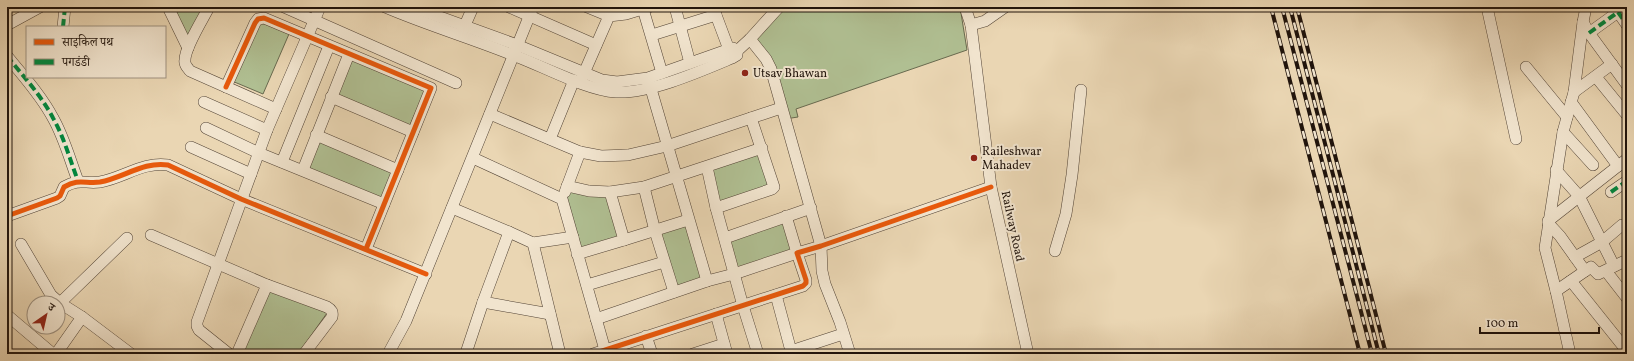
<svg xmlns="http://www.w3.org/2000/svg" width="1634" height="361" viewBox="0 0 1634 361" font-family="Vollkorn,'Noto Serif Devanagari',serif">
<style>
.green{fill:#b0bf92;stroke:#686a4f}
.lines{fill:none;stroke-linecap:round;stroke-linejoin:round}
.minor-casing{stroke:#534436;stroke-width:12}
.minor{stroke:#f1e4ce;stroke-width:11}
.rail-casing{stroke:#21140c;stroke-width:4}
.rail{stroke:#f1e4ce;stroke-width:2.5;stroke-dasharray:8;stroke-linecap:butt}
.quiet{stroke:#00873e;stroke-width:4;stroke-dasharray:8 4;stroke-linecap:butt}
.cycleway-casing{stroke:#f1e4ce;stroke-width:8}
.cycleway{stroke:#e8590c;stroke-width:5}
.poi-dot{fill:#8f2418;stroke:#f1e4ce;stroke-width:1.5}
.labels{text-anchor:middle;stroke-width:4;stroke-linejoin:round;paint-order:stroke}
.poi-label{font-size:12px;fill:#21140c;stroke:#f1e4ce;text-anchor:start}
.street-label{font-size:12px;fill:#21140c;stroke:#f1e4ce}
</style>
<rect width="100%" height="100%" fill="#ead6b3"/>
<filter id="stains"><feTurbulence type="fractalNoise" baseFrequency=".005" numOctaves="4"/><feColorMatrix values="0 0 0 0 .2 0 0 0 0 .09 0 0 0 0 .02 0 0 0 .5 -.17"/></filter>
<radialGradient id="worn" r=".72"><stop offset=".6" stop-color="#630" stop-opacity="0"/><stop offset="1" stop-color="#630" stop-opacity=".3"/></radialGradient>
<!-- green -->
<g class="green">
<polygon points="170,7 206,7 187,43"/>
<polygon points="781,7 960,7 967,50 796,109 798,117 785,119 777,84 752,39"/>
<polygon points="258,21 289,34 263,94 232,81"/>
<polygon points="352,59 426,89 409,127 337,95"/>
<polygon points="320,140 393,171 381,199 308,168"/>
<polygon points="760,152 771,187 718,205 710,169"/>
<polygon points="568,190 609,194 622,240 579,252 564,198"/>
<polygon points="785,218 793,251 736,269 728,239"/>
<polygon points="685,224 703,280 676,288 658,233"/>
<polygon points="268,288 327,313 298,354 243,354 241,352"/>
</g>
<g class="lines">
<defs>
<g id="minor">
<polyline points="168,7 188,48"/>
<path d="M209,7c-6,12 -24,40 -24,53 -1,4 2,7 5,11l86,38"/>
<polyline points="284,7 456,83"/>
<path d="M385,7c42,18 86,31 128,48 30,11 73,35 103,37 33,2 85,-21 116,-34l5,-3v-4"/>
<polyline points="412,7 517,45 602,80 617,82 648,78 733,48 737,51"/>
<polyline points="509,7 596,45"/>
<polyline points="587,7 609,16"/>
<polyline points="675,7 690,63"/>
<polyline points="713,7 731,55"/>
<polyline points="965,7 971,25 991,187 1028,354"/>
<polyline points="1487,7 1516,139"/>
<polyline points="643,9 662,73"/>
<polyline points="1618,12 1627,25"/>
<polyline points="1583,22 1589,33 1627,85"/>
<polyline points="7,25 40,7"/>
<polyline points="971,25 985,21 1005,7"/>
<polyline points="63,27 65,7"/>
<polyline points="462,32 473,7"/>
<polyline points="1589,33 1625,7"/>
<polyline points="652,35 716,15"/>
<polyline points="750,39 766,59 771,69 821,246 822,271 825,284 840,322 850,354"/>
<polyline points="737,51 750,39 779,7"/>
<path d="M7,56c16,20 34,39 46,62 11,19 17,42 25,63"/>
<polyline points="1526,67 1567,117"/>
<polyline points="1596,77 1627,115"/>
<polyline points="581,80 609,16 626,14 649,7"/>
<polyline points="226,87 255,23 258,19 264,18 431,88 366,249"/>
<polyline points="1574,92 1612,64"/>
<polyline points="331,97 413,132"/>
<polyline points="204,102 267,130"/>
<polyline points="1571,102 1618,166"/>
<polyline points="490,114 580,152 601,156 628,155 667,146 781,108"/>
<polyline points="206,128 259,153 384,204"/>
<polyline points="1563,132 1593,165"/>
<polyline points="316,135 398,170"/>
<polyline points="550,139 574,80"/>
<polyline points="191,147 251,174"/>
<polyline points="473,158 562,199 605,350"/>
<polyline points="282,162 329,46"/>
<polyline points="707,167 716,208 772,189 774,187 751,118"/>
<polyline points="303,170 349,54"/>
<polyline points="1556,170 1579,196 1614,266"/>
<polyline points="567,186 589,191 610,192 644,187 762,148"/>
<polyline points="644,187 655,231 674,292"/>
<polyline points="565,192 580,152"/>
<polyline points="1611,192 1627,181"/>
<polyline points="452,208 509,232"/>
<polyline points="716,208 743,306 758,354"/>
<path d="M7,216l50,-18 3,-2 4,-9c15,-9 21,-3 36,-5 23,-4 44,-21 68,-17l73,34 185,75"/>
<polyline points="1548,221 1627,159"/>
<polyline points="1548,223 1560,236 1585,271"/>
<path d="M151,235l116,50 60,22c5,3 6,5 5,10l-28,37"/>
<polyline points="725,238 811,208"/>
<polyline points="624,240 688,220"/>
<polyline points="533,243 560,354"/>
<polyline points="21,244 51,295 60,303 82,317 131,354"/>
<polyline points="1055,251 1066,214 1072,175 1081,90"/>
<polyline points="577,254 624,240 610,192"/>
<polyline points="1575,257 1602,242 1622,225"/>
<polyline points="1606,271 1627,298"/>
<polyline points="707,281 734,274 797,253 786,216"/>
<polyline points="1571,281 1627,351"/>
<polyline points="587,285 664,262"/>
<polyline points="1556,291 1591,267 1598,274 1627,260"/>
<polyline points="776,295 791,351 843,334"/>
<polyline points="60,303 127,238"/>
<polyline points="550,314 483,302 509,232 533,243 573,237"/>
<polyline points="716,314 727,354"/>
<polyline points="7,315 53,354"/>
<polyline points="596,319 707,281 649,82"/>
<polyline points="646,336 652,354"/>
<polyline points="466,353 483,302"/>
<polyline points="56,354 82,317"/>
<polyline points="229,354 199,330 197,326 197,322 267,130 320,7"/>
<polyline points="237,354 267,285"/>
<polyline points="388,354 406,321 533,7"/>
<polyline points="593,354 803,286 806,283 806,280 797,253 821,246 991,187"/>
<polyline points="693,354 724,344"/>
<polyline points="1570,354 1556,291 1545,248 1563,132 1574,92 1583,22 1586,7"/>
</g>
</defs>
<!-- minor casing -->
<use href="#minor" class="minor-casing"/>
<!-- minor -->
<use href="#minor" class="minor"/>
<defs>
<g id="rail">
<polyline points="1271,7 1360,354"/>
<polyline points="1282,7 1372,354"/>
<polyline points="1290,7 1379,354"/>
<polyline points="1297,7 1386,354"/>
</g>
</defs>
<!-- rail casing -->
<use href="#rail" class="rail-casing"/>
<!-- rail -->
<use href="#rail" class="rail"/>
<!-- quiet -->
<g class="quiet">
<polyline points="1618,12 1627,25"/>
<polyline points="63,27 65,7"/>
<polyline points="1589,33 1625,7"/>
<path d="M7,56c16,20 34,39 46,62 11,19 17,42 25,63"/>
<polyline points="1611,192 1627,181"/>
</g>
<defs>
<g id="cycleway">
<polyline points="226,87 255,23 258,19 264,18 431,88 366,249"/>
<path d="M7,216l50,-18 3,-2 4,-9c15,-9 21,-3 36,-5 23,-4 44,-21 68,-17l73,34 185,75"/>
<polyline points="593,354 803,286 806,283 806,280 797,253 821,246 991,187"/>
</g>
</defs>
<!-- cycleway casing -->
<use href="#cycleway" class="cycleway-casing"/>
<!-- cycleway -->
<use href="#cycleway" class="cycleway"/>
</g>
<!-- markers -->
<g class="poi-dot">
<circle cx="745" cy="73" r="4"/>
<circle cx="974" cy="158" r="4"/>
</g>
<g class="labels">
<!-- poi labels -->
<g class="poi-label">
<text x="753" y="77">Utsav Bhawan</text>
<text x="982" y="155">Raileshwar<tspan x="982" dy="14">Mahadev</tspan></text>
</g>
<!-- street labels -->
<g class="street-label">
<text transform="translate(1013 226) rotate(78)" y="4">Railway Road</text>
</g>
</g>
<!-- margin -->
<rect width="1634" height="361" fill="none" stroke="#ead6b3" stroke-width="24"/>
<rect x="8" y="8" width="1618" height="345" fill="none" stroke="#21140c" stroke-width="2"/>
<rect x="12" y="12" width="1610" height="337" fill="none" stroke="#21140c"/>
<!-- legend -->
<rect x="26" y="26" width="140" height="52" fill="#f1e4ce" stroke="#9e9180"/>
<rect x="34" y="39" width="20" height="6" fill="#e8590c" stroke="#9e9180"/>
<text x="62" y="46" font-size="12" fill="#21140c">साइकिल पथ</text>
<rect x="34" y="59" width="20" height="6" fill="#00873e" stroke="#9e9180"/>
<text x="62" y="66" font-size="12" fill="#21140c">पगडंडी</text>
<!-- north arrow -->
<g transform="translate(46 315) rotate(34)"><circle r="19" fill="#f1e4ce" stroke="#9e9180"/>
<path d="M0-3L7 15L0 10L-7 15Z" fill="#8f2418"/>
<text y="-6" font-size="11" font-weight="bold" text-anchor="middle" fill="#21140c">उ</text>
</g>
<!-- scale -->
<path d="M1480 327v6h119v-6" fill="none" stroke="#21140c" stroke-width="2"/>
<text x="1486" y="327" font-size="12" fill="#21140c" stroke="#f1e4ce" stroke-width="3" paint-order="stroke">100 m</text>
<rect width="100%" height="100%" filter="url(#stains)"/>
<rect width="100%" height="100%" fill="url(#worn)"/>
</svg>
